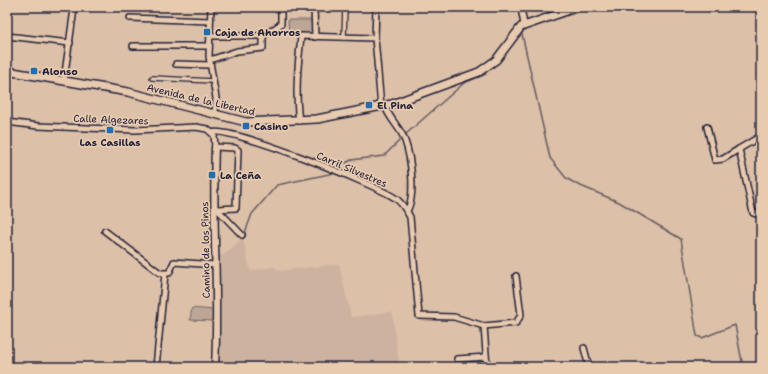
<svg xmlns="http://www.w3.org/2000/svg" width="768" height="374" viewBox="0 0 768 374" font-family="'Shantell Sans',sans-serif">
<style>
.built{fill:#ccb29f}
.green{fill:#bda696;stroke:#706468}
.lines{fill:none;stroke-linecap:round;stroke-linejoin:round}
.stream{stroke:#655c62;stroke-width:1.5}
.pedestrian-casing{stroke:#22223b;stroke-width:6}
.minor-casing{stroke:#22223b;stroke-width:8}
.tertiary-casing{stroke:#22223b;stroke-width:9}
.secondary-casing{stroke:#22223b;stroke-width:10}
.pedestrian{stroke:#e8caaf;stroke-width:3.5}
.minor{stroke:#e8caaf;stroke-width:5}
.tertiary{stroke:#e8caaf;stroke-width:6}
.secondary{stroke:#e8caaf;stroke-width:7}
.poi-dot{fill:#1f6fb2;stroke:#e8caaf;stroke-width:1.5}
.labels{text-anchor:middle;stroke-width:3.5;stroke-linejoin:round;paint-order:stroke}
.poi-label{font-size:10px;font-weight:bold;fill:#22223b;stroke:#e8caaf;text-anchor:start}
.street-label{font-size:10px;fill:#22223b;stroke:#e8caaf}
</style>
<rect width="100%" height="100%" fill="#dcc0a8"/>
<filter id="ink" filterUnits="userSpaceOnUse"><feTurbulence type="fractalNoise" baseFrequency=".025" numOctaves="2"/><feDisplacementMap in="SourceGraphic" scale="8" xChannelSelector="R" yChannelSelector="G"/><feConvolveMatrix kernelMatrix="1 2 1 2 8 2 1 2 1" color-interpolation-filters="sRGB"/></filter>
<g filter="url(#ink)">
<!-- built -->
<polygon class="built" points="243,238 250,271 274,267 279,271 339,264 351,317 392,312 399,367 215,367 215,256 224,255"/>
<!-- green -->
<g class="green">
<polygon points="288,20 314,20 314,36 289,35"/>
<polygon points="192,308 213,310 213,321 190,320"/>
</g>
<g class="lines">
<!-- stream -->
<g class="stream">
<polyline points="522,34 550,158 566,178 576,184 619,202 681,239 697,336 702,338 735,325 743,367"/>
<polyline points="406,134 464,83 486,74"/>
<polyline points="346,163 351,160 384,156 400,140"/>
<polyline points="243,238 252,214 277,185 334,173"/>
</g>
<defs>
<g id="pedestrian">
<polyline points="344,38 345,7"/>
<polyline points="152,78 213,81"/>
</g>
<g id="minor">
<polyline points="211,7 209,56 216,98 215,114"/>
<polyline points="314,7 315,37"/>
<polyline points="376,7 375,38 381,107"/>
<polyline points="521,7 524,25"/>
<polyline points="130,18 210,21"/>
<polyline points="7,36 70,43"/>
<polyline points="210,36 263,36 281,24 281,7"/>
<polyline points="133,46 209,46"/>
<polyline points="210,60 237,51 263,48 263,36"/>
<polyline points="176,64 210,65"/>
<polyline points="64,80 74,9"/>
<path d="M385,106c4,13 16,22 20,35 6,17 11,54 2,70"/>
<path d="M299,121c-4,-29 -1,-56 2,-85l74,2"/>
<polyline points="7,122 38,126 135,130 196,127 207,129 214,135 215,147 235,148 238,150 236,208 217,209"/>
<polyline points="707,127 715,160 723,159 739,149"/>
<path d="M212,133c13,-9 165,52 183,65 7,4 11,12 15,19l9,99 35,1 30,9"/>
<polyline points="761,136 739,149 753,213 756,214 761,212"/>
<polyline points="215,209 217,209 242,235"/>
<polyline points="105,231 160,273 169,273 174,262 215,265"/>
<polyline points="484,326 516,323 521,315 516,276"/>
<polyline points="484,326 487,367"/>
<polyline points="584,348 589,367"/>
<polyline points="457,359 486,357"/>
<polyline points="156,367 165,274"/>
</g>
<path id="tertiary" d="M215,367c4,-73 -3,-146 0,-220"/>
<polyline id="secondary" points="7,71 128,92 246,122 317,119 392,104 479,72 496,60 521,27 578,7"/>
</defs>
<!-- pedestrian casing -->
<use href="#pedestrian" class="pedestrian-casing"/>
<!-- minor casing -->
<use href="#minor" class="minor-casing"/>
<!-- tertiary casing -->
<use href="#tertiary" class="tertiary-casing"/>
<!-- secondary casing -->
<use href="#secondary" class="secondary-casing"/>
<!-- pedestrian -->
<use href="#pedestrian" class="pedestrian"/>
<!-- minor -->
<use href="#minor" class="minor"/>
<!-- tertiary -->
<use href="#tertiary" class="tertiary"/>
<!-- secondary -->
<use href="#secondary" class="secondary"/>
</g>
</g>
<!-- markers -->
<g class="poi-dot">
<rect x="203" y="28" width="8" height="8" rx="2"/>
<rect x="30" y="67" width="8" height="8" rx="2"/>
<rect x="365" y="101" width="8" height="8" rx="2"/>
<rect x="242" y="122" width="8" height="8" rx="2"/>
<rect x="106" y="126" width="8" height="8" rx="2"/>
<rect x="208" y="171" width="8" height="8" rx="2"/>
</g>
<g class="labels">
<!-- poi labels -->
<g class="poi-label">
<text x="215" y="36">Caja de Ahorros</text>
<text x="42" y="75">Alonso</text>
<text x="377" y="109">El Pina</text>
<text x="254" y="130">Casino</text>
<text x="110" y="146" text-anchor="middle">Las Casillas</text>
<text x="220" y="179">La Ceña</text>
</g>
<!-- street labels -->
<g class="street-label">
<text transform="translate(201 99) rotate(13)" y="4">Avenida de la Libertad</text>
<text transform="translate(111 119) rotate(2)" y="4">Calle Algezares</text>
<text transform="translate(352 169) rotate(23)" y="4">Carril Silvestres</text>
<text transform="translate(205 250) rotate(-91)" y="4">Camino de los Pinos</text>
</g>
</g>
<!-- margin -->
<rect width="768" height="374" fill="none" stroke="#e8caaf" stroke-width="24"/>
<rect x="12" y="12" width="744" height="350" fill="none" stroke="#22223b" stroke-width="1.5" filter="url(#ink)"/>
</svg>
